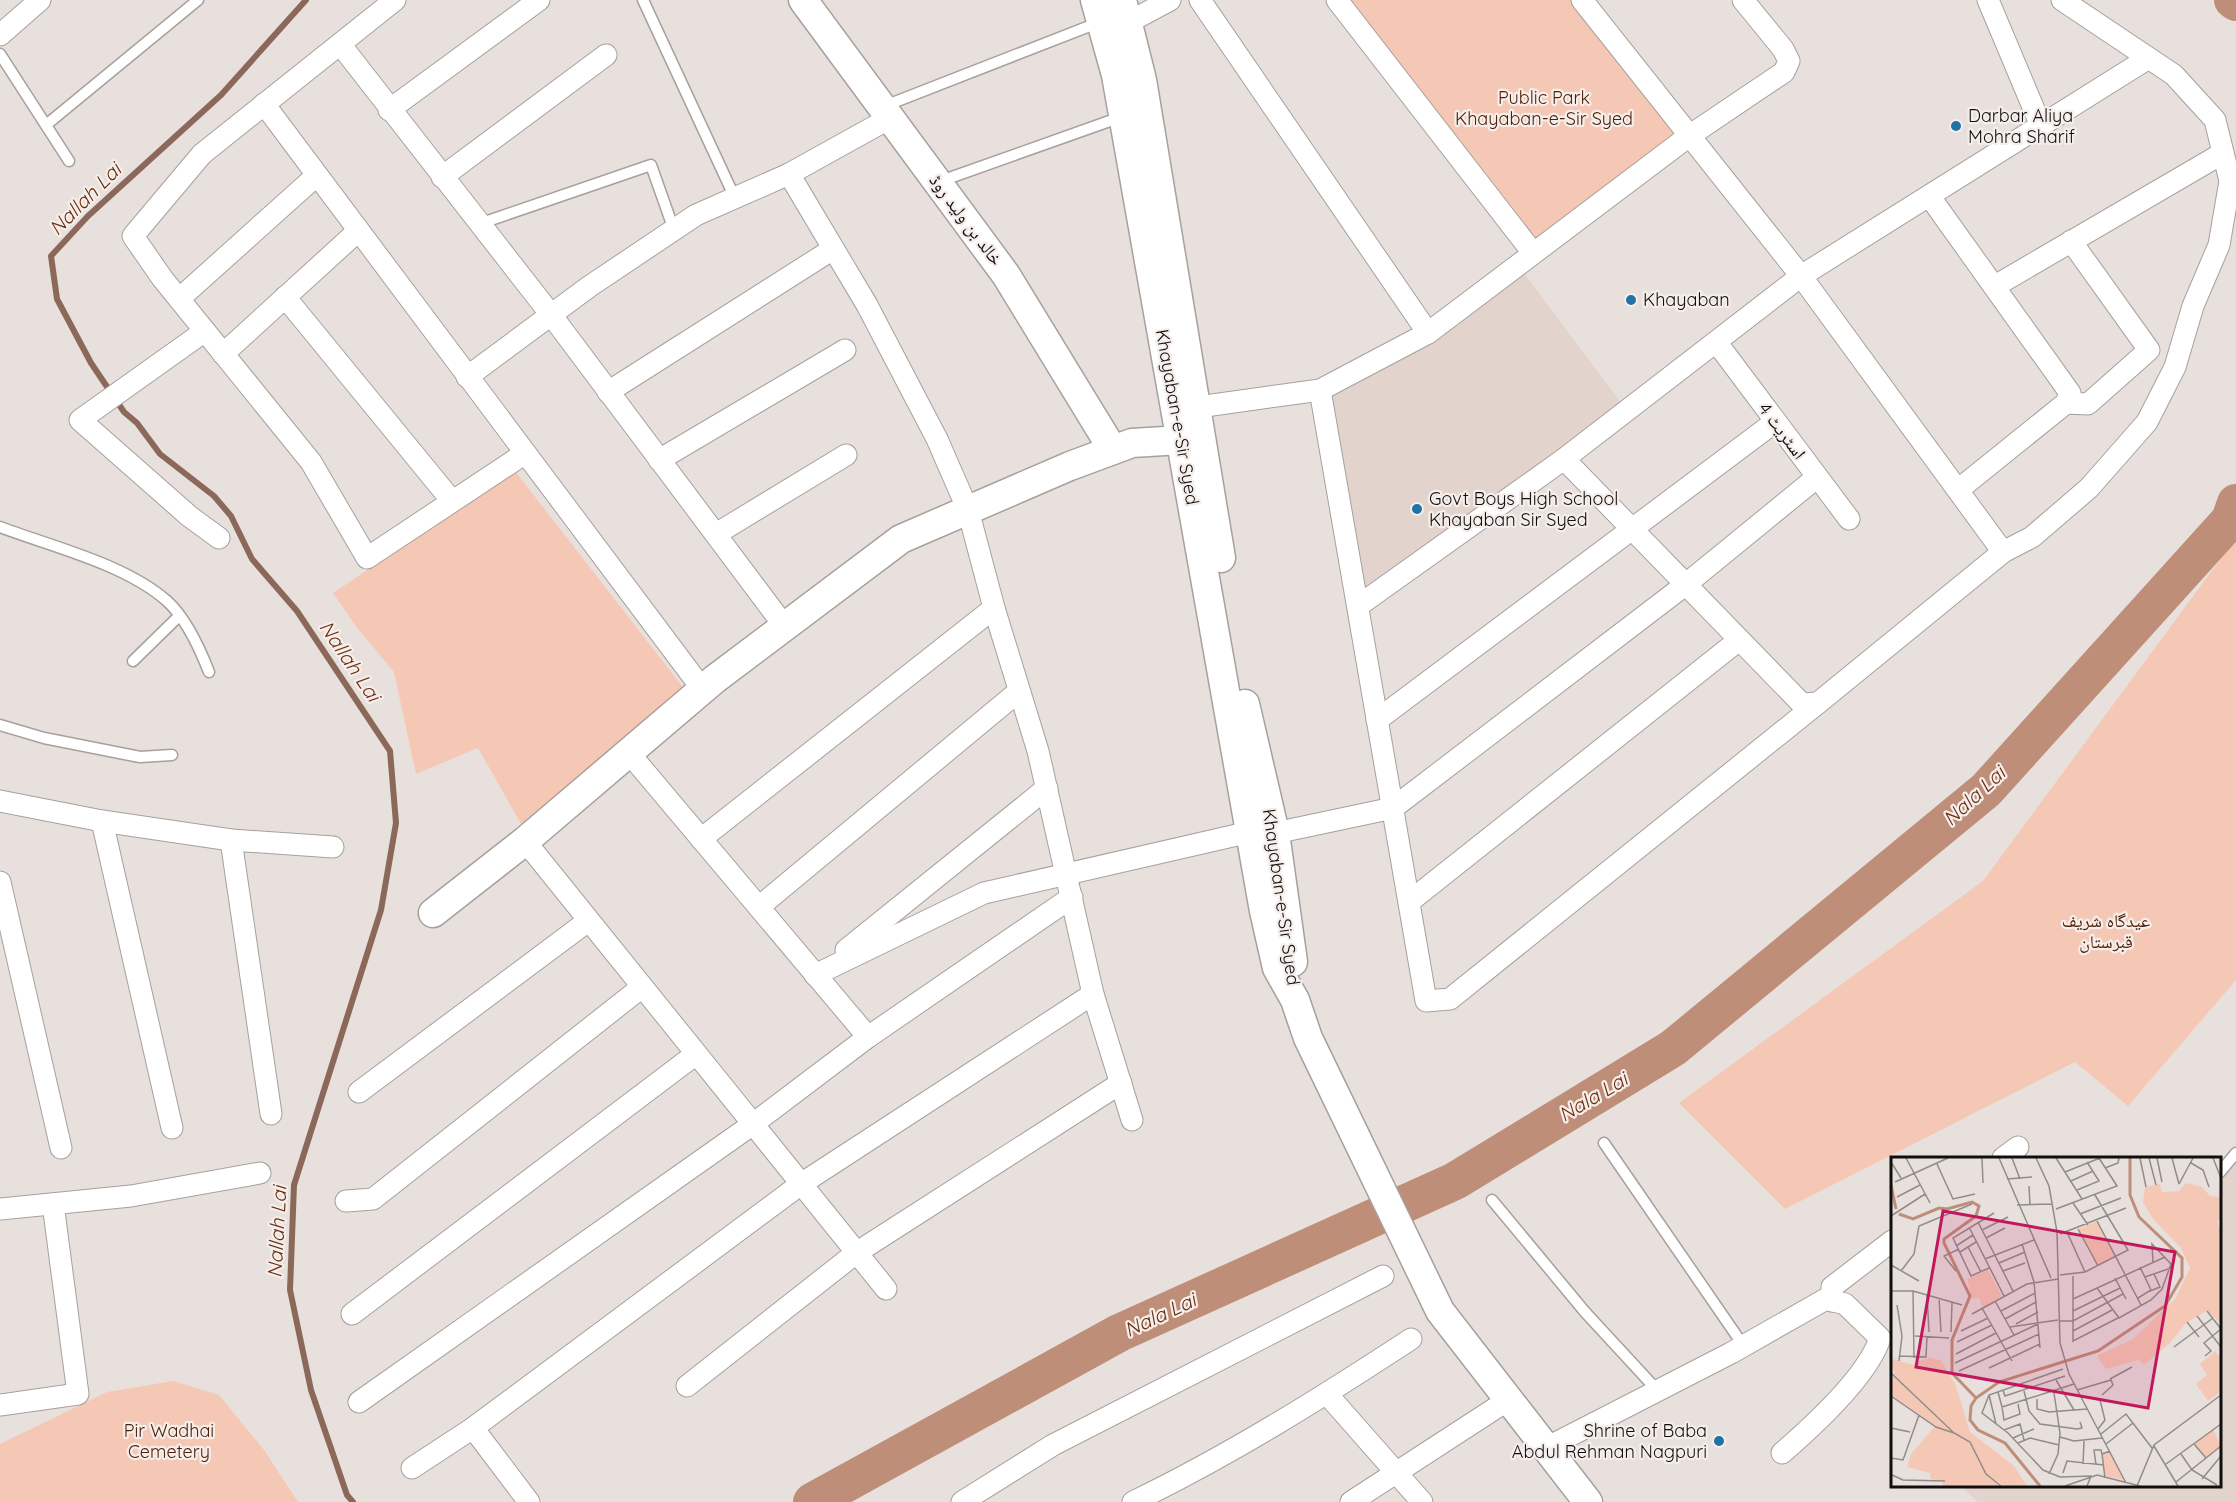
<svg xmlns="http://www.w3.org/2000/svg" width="2236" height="1502" viewBox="0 0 2236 1502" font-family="Quicksand,'Noto Naskh Arabic',sans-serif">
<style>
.built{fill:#e2d3cd}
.green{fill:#f5c8b5}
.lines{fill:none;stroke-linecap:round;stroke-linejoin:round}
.stream{stroke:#8b6859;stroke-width:6}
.river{stroke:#bf8e79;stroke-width:38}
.lane-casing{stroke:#a7a09d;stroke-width:13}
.street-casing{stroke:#a7a09d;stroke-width:23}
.secondary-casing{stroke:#a7a09d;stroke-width:31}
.lane{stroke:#fff;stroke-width:10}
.street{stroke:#fff;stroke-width:21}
.secondary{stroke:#fff;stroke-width:28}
.poi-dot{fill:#2173a4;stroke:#f5eeeb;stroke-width:2}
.labels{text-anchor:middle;stroke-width:4.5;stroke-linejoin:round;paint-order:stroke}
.park-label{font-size:18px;fill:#50210a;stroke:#f5eeeb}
.poi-label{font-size:18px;fill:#110f0e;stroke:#f5eeeb;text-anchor:start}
.street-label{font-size:18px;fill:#110f0e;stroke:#f5eeeb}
.water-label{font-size:20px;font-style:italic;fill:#6b2d0e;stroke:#f5eeeb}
.inset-river{fill:none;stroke:#bf8e79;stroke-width:3}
.inset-road{fill:none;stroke:#918c8a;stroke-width:1.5}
.view{fill:#c2185b;fill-opacity:0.15;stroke:#c2185b;stroke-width:3}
.inset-edge{fill:none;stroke:#110f0e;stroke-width:3}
</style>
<rect width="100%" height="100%" fill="#e7e0dd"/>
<!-- built -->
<g class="built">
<polygon points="1518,265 1627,411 1358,606 1320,390"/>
<polygon points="2236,1146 2236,1502 1978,1502 1961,1486 2220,1486 2220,1164"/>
</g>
<!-- green -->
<g class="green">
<polygon points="1337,0 1582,0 1689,136 1533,253"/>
<polygon points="515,471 692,699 529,838 478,748 416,774 394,672 358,629 333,593"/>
<polygon points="2236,538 2236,980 2128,1106 2075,1062 1785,1209 1679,1103 1983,881"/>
<polygon points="173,1381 219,1395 264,1450 298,1502 0,1502 0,1444 107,1392"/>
</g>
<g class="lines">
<!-- stream -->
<polyline class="stream" points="306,0 221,95 88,216 51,256 57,299 91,363 124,412 137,423 160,454 214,496 231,516 252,559 297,611 390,751 396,823 381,910 294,1185 290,1290 311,1390 347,1495 353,1502"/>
<!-- river -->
<g class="river">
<polyline points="2233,0 2236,2"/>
<polyline points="812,1502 1119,1333 1455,1181 1673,1048 1986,790 2230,520 2236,503"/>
</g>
<defs>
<g id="lane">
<polyline points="643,0 735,198"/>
<polyline points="0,54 69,161"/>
<polyline points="882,107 1100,22"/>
<polyline points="46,125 198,0"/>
<polyline points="938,182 1121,117"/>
<polyline points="479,224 651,165 674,230"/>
<path d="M0,527c53,20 125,37 167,74 19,17 33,48 42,71"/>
<polyline points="133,661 179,616"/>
<polyline points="0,725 44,738 140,757 172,755"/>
<polyline points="1604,1143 1743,1345"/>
<polyline points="2220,1172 2236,1153"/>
<polyline points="1492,1200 1585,1312 1657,1390"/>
</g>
<g id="street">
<polyline points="395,0 202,154 133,236 162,278 311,462 367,558 524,454"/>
<polyline points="1200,0 1428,333"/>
<polyline points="1337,0 1533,253"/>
<polyline points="1582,0 1801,276 2003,552"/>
<polyline points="1988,0 2041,126"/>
<polyline points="1129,22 1170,0"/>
<polyline points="0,35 40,0"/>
<polyline points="340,44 552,316 785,627"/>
<polyline points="264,104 703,690"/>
<polyline points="389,110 539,0"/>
<polyline points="789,174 867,305 937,439 968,510 994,608 1038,751 1093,994 1132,1120"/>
<polyline points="442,177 606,55"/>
<polyline points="1930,197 2070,393 2066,403 1958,490"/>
<polyline points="1995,286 2223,153"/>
<polyline points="285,297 452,501"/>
<polyline points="179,299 316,176"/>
<polyline points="205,331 80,420 189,516 219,538"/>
<polyline points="1717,343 1849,519"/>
<polyline points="223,354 358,231"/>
<polyline points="467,377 590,286 696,215 789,174 890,118"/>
<polyline points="1320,390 1426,1001 1450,999 1818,703"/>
<polyline points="608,392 833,249"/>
<polyline points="2066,403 2088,404 2149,350 2071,241"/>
<polyline points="1198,407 1320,390 1428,333 1689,136 1784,72 1789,61 1783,49 1743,0"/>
<polyline points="1564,459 1802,704 1818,703 2003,552 2032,537 2089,488 2147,422 2175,367 2193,306 2219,245 2230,181 2215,120 2174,75 2062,0"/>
<polyline points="659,460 845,350"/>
<polyline points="716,534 846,455"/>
<polyline points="1358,606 1564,459 1801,276 2147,59"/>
<polyline points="1377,720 1775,422"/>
<polyline points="629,753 868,1037"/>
<polyline points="0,801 102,821 231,840 333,847"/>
<polyline points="102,821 172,1128"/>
<polyline points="1275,833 1393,808 1685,585 1816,478"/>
<polyline points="701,839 994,608"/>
<polyline points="231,840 271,1114"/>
<polyline points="525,841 886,1289"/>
<polyline points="0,882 61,1148"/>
<polyline points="1409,902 1739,640"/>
<polyline points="759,907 1019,691"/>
<polyline points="846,950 1047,788"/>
<polyline points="815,975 984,893 1250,832"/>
<polyline points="359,1092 588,921"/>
<polyline points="2003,1158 2018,1147"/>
<polyline points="346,1201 373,1199 642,987"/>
<polyline points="0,1209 131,1196 260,1173"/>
<polyline points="1832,1301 1832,1287 1892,1241"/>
<polyline points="352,1314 696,1054"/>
<polyline points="687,1386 856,1253 1121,1083"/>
<polyline points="1327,1394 1422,1502"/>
<polyline points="359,1402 753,1124 868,1037 1072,897"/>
<polyline points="0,1405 78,1394 53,1204"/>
<polyline points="473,1428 529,1502"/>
<path d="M1546,1448l185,-95 95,-54 19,5 35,34c-12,38 -68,89 -98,115"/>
<polyline points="412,1468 473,1428 801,1184 1093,994"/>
<polyline points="962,1502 1053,1445 1383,1276"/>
<path d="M1133,1502c97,-47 188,-104 278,-163"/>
<polyline points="1351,1502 1508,1400"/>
</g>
<g id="secondary">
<polyline points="803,0 1006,275 1113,450"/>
<polyline points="1095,0 1116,75 1264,911 1277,968 1295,1000 1308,1038 1440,1311 1588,1502"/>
<polyline points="1122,0 1142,80 1221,558"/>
<polyline points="1245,704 1275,833 1293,962"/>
<polyline points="433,913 525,841 715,679 901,539 1070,466 1132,443 1181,440"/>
</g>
</defs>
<!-- lane casing -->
<use href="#lane" class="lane-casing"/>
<!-- street casing -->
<use href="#street" class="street-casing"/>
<!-- secondary casing -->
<use href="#secondary" class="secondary-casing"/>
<!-- lane -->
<use href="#lane" class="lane"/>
<!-- street -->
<use href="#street" class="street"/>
<!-- secondary -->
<use href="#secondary" class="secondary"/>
</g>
<!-- markers -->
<g class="poi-dot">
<circle cx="1956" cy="126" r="6"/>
<circle cx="1631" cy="300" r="6"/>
<circle cx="1417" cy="509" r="6"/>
<circle cx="1719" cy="1441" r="6"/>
</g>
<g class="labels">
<!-- park labels -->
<g class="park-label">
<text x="1544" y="104">Public Park<tspan x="1544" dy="21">Khayaban-e-Sir Syed</tspan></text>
<text x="2106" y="927">عیدگاہ شریف<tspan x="2106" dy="21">قبرستان</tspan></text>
<text x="169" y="1437">Pir Wadhai<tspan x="169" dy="21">Cemetery</tspan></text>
</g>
<!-- poi labels -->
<g class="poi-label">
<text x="1968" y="122">Darbar Aliya<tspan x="1968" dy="21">Mohra Sharif</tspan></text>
<text x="1643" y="306">Khayaban</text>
<text x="1429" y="505">Govt Boys High School<tspan x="1429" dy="21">Khayaban Sir Syed</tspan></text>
<text x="1707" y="1437" text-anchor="end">Shrine of Baba<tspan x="1707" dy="21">Abdul Rehman Nagpuri</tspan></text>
</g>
<!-- street labels -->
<g class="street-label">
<text transform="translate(966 220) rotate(53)" y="6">خالد بن ولید روڈ</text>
<text transform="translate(1177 417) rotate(80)" y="6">Khayaban-e-Sir Syed</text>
<text transform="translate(1782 431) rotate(53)" y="6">اسٹریٹ 4</text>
<text transform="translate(1281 897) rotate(82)" y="6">Khayaban-e-Sir Syed</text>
</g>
<!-- water labels -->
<g class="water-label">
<text transform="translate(85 199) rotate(-45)" y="7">Nallah Lai</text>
<text transform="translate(350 661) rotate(56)" y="7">Nallah Lai</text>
<text transform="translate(1974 796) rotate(-43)" y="7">Nala Lai</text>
<text transform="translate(1593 1097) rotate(-31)" y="7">Nala Lai</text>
<text transform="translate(277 1232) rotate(-87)" y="7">Nallah Lai</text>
<text transform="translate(1160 1315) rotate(-25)" y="7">Nala Lai</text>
</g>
</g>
<!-- overview -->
<g transform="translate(1891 1157)">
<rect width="330" height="330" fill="#e7e0dd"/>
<path d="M295,26l16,4 8,9 11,1v22l-4,2 4,13v89l-14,-12 -21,12 -15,19 -27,23 -5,-5 -33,9 -9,-13 36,-17 42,-40 15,-31 -9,-20 -28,-29 -10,-17 2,-15 15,-3 2,8 17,-1zM206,64l19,35 -18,10 -20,-37zM97,113l14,26 -19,12 -4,-10 -7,1 -5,-20zM324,194l6,7v33l-13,10 -12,-17 11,-9 -7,-11zM38,201l12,2 15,26 14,46 44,34 13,20h-23l-16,-10 11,10h-56l-1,-5 -11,-2 -1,-6 -23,-6 4,-13 24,-28 -44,-31v-17l4,-6 -4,-6 2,-7 21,6 1,-3zM322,272l8,17 -15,12 -12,-14zM219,294l15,29 -20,-4 -3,-22z" fill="#f5c8b5"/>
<path class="inset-river" d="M0,28l5,24M8,57l14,5 26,-11 8,1 25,-7 7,4 -3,10 -32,23v4l26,53 -18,44v33l24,25M149,329l-35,-43 -27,-13 -8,-10 1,-14 5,-8 23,-16 99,-31 67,-45 17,-29v-19l-43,-41 -9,-22v-37"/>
<path class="inset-road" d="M15,1l24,45M91,1l1,25M108,1l52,120M121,1l8,21M145,1l13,28 8,46 3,111 9,31 57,109M165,1l26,41M249,1l6,29M258,1l7,27M266,1l5,24M281,1l7,26M322,1l8,20M0,5l10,16M300,6l12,7 6,17M46,7l16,35 22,-5M214,11l13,-5 1,-5M174,15l35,-14M116,22l25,-2M180,24l22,-10M4,25l53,-24M288,27l14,-26M138,29l1,19M186,33l22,-9 -12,-19M6,40l23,-12M182,46l15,22M126,48l35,-1M165,52l61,-23 -18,-28M189,57l41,-16M0,59l34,-22M206,64l44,84M87,65l35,69M78,70l35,69M187,72l20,37M91,73l26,-13M176,75l18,40M169,77l66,-26M95,81l19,-10M131,87l12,38 6,66M65,89l17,-11M77,90l13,25M69,95l16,-10M94,102l49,-19M108,106l26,-11M0,108l28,16M98,111l-18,8 -18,-38 41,-25M10,114l13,-17 5,-28 53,-22M65,114l-12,-15 15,-7M112,114l22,-8M169,118l25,-3 43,-22 -33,-55M182,119v65l45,-23M254,120l26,-9M224,121l11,21M206,131l22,30 32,-18 11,-11 9,-25 -19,-20 1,18M0,134h22l1,67M22,134l49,14M259,134l10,-4 -6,-13M36,137l2,38M48,141l2,34M247,141l13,-8 -11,-23M182,142l92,-42M104,144l19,34M6,148l5,31 -3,25M91,151l30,53M110,154l34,-18M182,154l47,-23M316,154l14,18M81,157l55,-30 31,-5M306,159l24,31M114,162l31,-17M169,164h13l50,-27M296,165l12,15M125,167l22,-12M119,170l48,-7M70,174l27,-13M182,174l39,-21M60,175l1,-29M24,179l34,2M66,185l35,-17M283,190l39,-29M65,197l40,-21M9,199l26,1 1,-20M314,199l6,-5 -7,-8 17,-14M64,206l83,-39M98,211l51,-24M172,212l-74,26 -7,18 26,20 35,37 17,7 31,-1 -4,10M68,214l80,-37M0,216l63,60 16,9 16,32 15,12M219,222l22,-12M165,223l18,30M112,233l2,6 60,-20M186,233l34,-10 2,5 -11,10M133,234l5,20 11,13 37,5 5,-1 -2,-6M107,235l4,15 72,-23M98,238l7,29M0,239l45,31 18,6M146,242v10l12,3 38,-3M111,250l2,13 16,-6 -2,-10M0,271l19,4M207,272l7,-9 -5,-20M113,273l16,-6 4,16M210,277l25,-20 26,34M169,280l14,4 28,-3M122,281l21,-9M127,286l12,-5 29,7M215,287l27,-21M303,287l12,14M263,289l24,40M290,297l11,16 25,15M0,301l12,2 16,-45M192,307l1,-23M275,307l55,-40M205,308l-2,-15h7l1,4M172,316l4,-12 37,4M158,317l9,-20 2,-21 -6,-40M1,318l11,5 42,1M214,321l-3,-24 8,-3M311,322l19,-23M285,325l45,-36M174,329l32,-11 43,11M246,329l17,-41 67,-50"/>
<path class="view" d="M52,54l232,41 -27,156 -232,-41z"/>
<rect width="330" height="330" class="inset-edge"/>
</g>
</svg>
